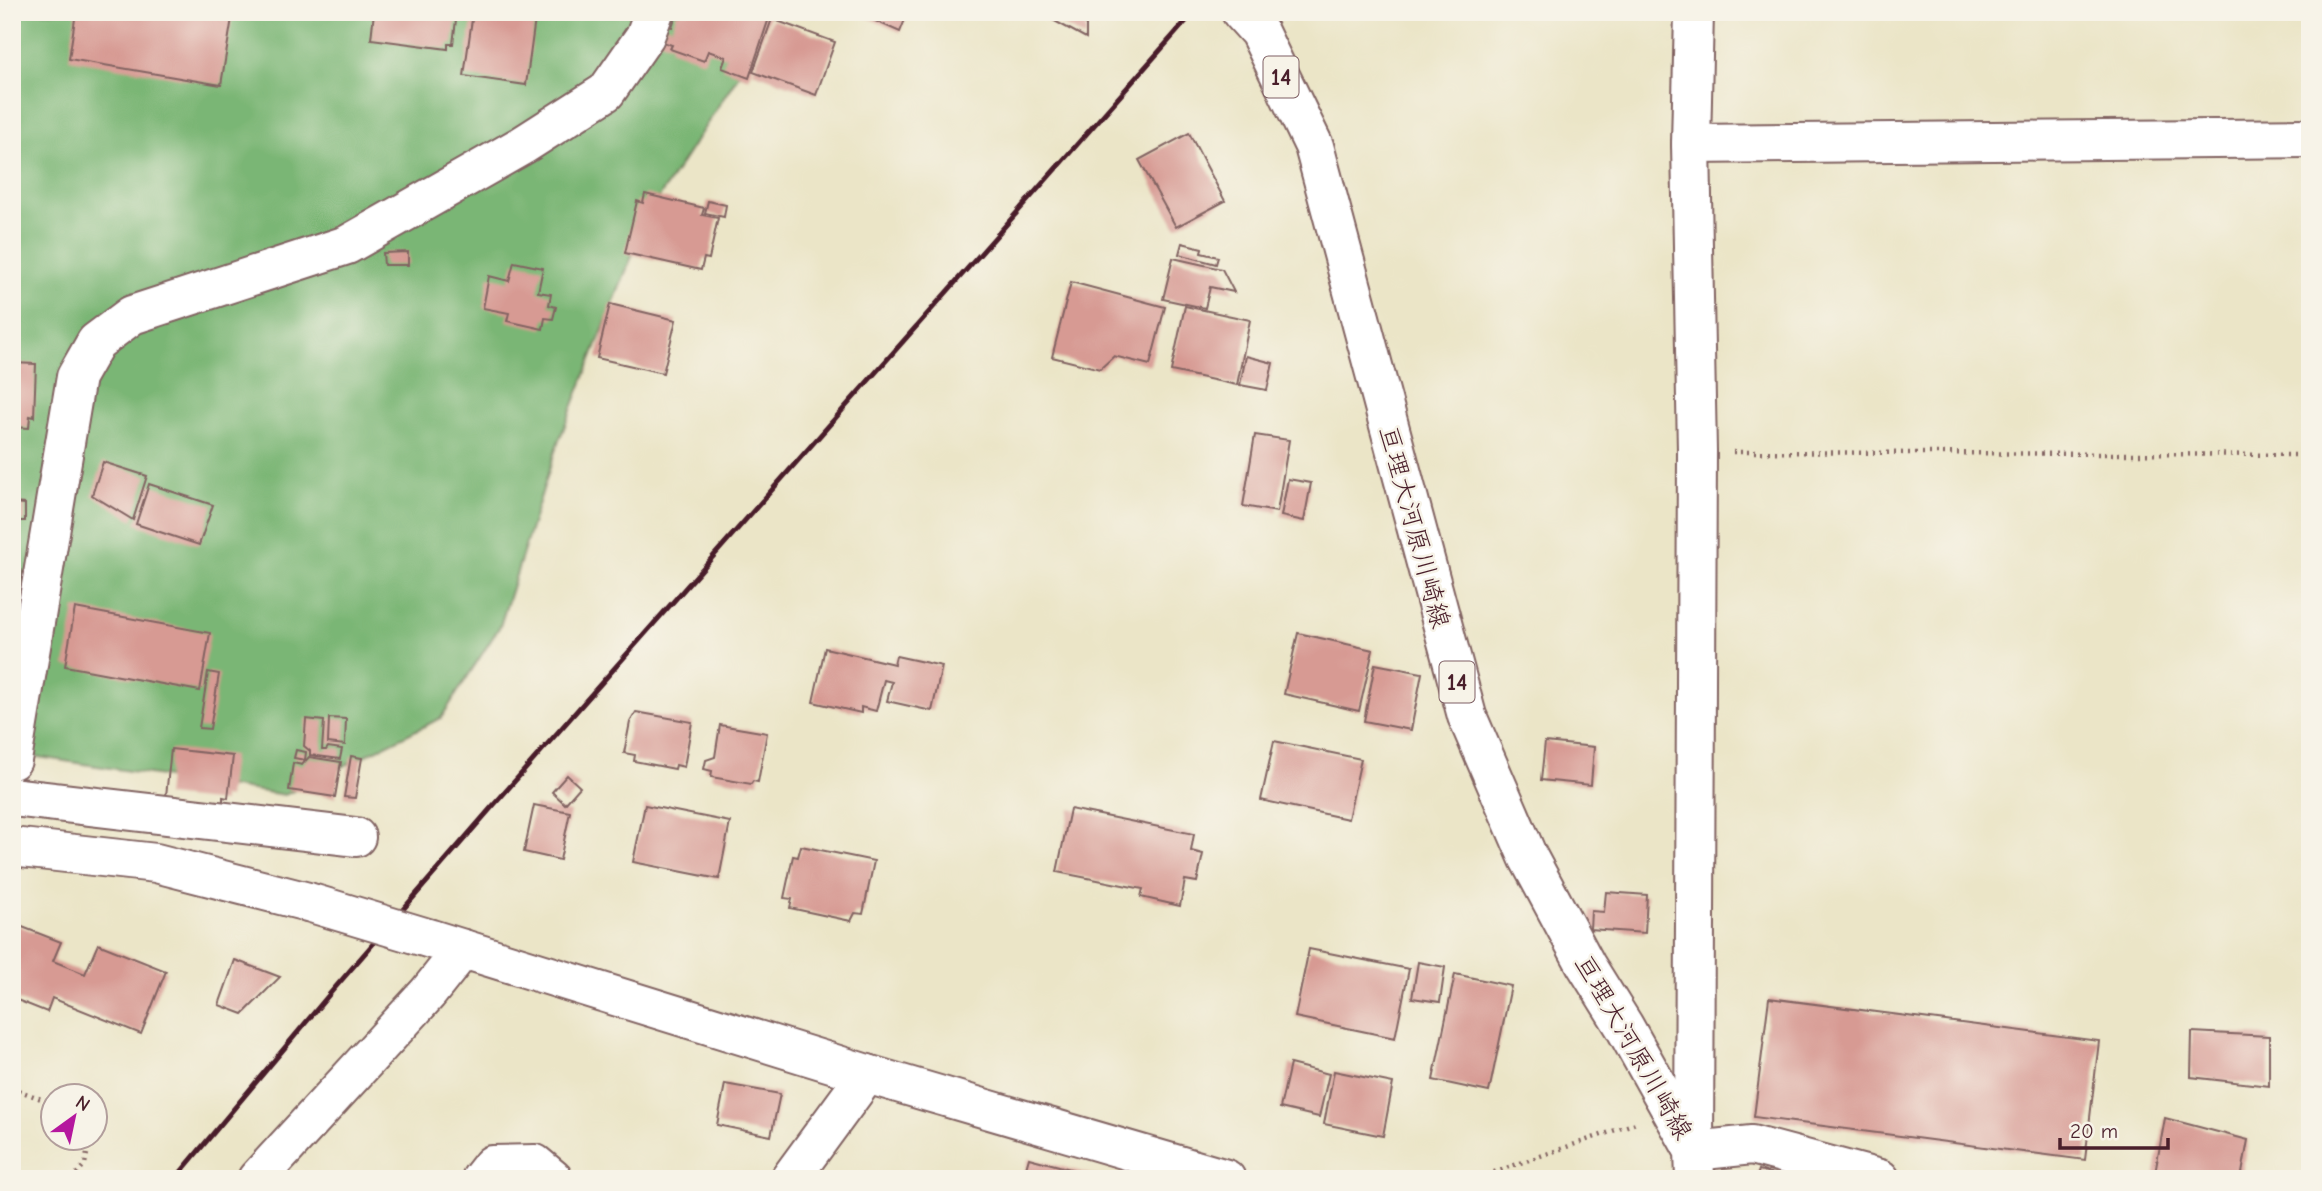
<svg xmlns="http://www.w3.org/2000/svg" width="2322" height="1191" viewBox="0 0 2322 1191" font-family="'Comic Neue','Klee One',sans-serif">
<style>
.forest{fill:#7ab674;stroke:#626a50;stroke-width:2}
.building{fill:#d79a93}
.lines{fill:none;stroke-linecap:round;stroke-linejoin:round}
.minor-casing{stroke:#826462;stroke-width:42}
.tertiary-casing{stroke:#826462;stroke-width:42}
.primary-casing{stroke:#826462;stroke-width:42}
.path{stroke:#826462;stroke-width:4.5;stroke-dasharray:2 5;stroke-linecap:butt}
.minor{stroke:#fff;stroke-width:38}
.tertiary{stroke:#fff;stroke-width:38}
.primary{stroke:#fff;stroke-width:38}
.rail{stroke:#4a1f2b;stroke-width:5}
.tertiary-bridge-casing{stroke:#826462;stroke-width:42;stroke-linecap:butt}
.tertiary-bridge{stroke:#fff;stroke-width:38}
.labels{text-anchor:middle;stroke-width:5;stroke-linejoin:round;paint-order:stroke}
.shield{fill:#f7f3e8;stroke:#7e5f64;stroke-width:2}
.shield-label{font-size:24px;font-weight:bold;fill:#4a1f2b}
.street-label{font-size:26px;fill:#4a1f2b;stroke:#f7f3e8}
</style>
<rect width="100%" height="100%" fill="#f7f3e8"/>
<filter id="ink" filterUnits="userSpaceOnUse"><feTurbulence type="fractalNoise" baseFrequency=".0143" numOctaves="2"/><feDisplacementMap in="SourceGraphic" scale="14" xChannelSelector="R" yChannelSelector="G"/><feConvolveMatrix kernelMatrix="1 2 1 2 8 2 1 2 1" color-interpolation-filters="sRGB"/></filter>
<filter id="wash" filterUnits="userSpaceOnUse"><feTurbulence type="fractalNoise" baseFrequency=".00686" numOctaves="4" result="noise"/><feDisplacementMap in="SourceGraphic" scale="28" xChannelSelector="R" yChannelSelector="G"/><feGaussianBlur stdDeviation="1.57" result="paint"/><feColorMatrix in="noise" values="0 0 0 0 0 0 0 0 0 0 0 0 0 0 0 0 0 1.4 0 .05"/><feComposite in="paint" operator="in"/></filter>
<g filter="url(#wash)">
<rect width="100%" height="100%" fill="#ebe5c7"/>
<!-- forest -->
<polygon class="forest" points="12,12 680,12 752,54 649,213 556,448 500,626 441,718 285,795 12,753"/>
<g id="blocks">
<!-- building -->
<g class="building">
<polygon points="76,12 233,12 221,85 69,59"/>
<polygon points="374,12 457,12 453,44 448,44 448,49 371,39"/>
<polygon points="473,12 536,12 526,85 464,76"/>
<polygon points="677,12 762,12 770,15 749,78 722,68 726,57 708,51 704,61 670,49 672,45 660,41 666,25 672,27"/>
<polygon points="855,12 908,12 900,32"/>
<polygon points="1038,12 1086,12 1086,38"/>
<polygon points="772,19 835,42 816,95 753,72"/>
<polygon points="1189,133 1225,201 1176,227 1139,160"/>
<polygon points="645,194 704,208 702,215 718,218 709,259 704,258 701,270 625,253 637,201 643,203"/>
<polygon points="708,201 726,205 724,217 705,213"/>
<polygon points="1182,243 1202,248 1201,253 1218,257 1216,264 1179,254"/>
<polygon points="408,252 408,265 384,265 383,253"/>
<polygon points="1173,258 1222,269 1234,292 1210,287 1205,308 1163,299"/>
<polygon points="514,262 543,268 538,292 551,294 549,305 556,307 553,319 545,318 543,329 507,321 509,313 483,308 489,276 509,281"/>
<polygon points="1071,282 1165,307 1150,365 1114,356 1100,369 1052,357"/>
<polygon points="610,304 676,320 663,373 597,358"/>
<polygon points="1185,306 1250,320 1237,385 1171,371"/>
<polygon points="1246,356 1273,363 1267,390 1240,385"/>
<polygon points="12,363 36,364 34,417 30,416 29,428 12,427"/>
<polygon points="1255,435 1289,440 1277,512 1243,506"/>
<polygon points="103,462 147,476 133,520 92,495"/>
<polygon points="1288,479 1311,483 1304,521 1281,516"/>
<polygon points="149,484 213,505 199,545 136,524"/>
<polygon points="12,503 25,504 25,521 12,521"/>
<polygon points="75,608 210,633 200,691 65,666"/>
<polygon points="1298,633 1373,650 1359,711 1284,694"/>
<polygon points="825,648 894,664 896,656 942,666 932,711 887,701 892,682 884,680 876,711 861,707 861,713 813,702"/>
<polygon points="1375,664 1422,673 1411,730 1364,721"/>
<polygon points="208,672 219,674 210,729 199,728"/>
<polygon points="636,712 692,722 684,767 676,765 675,769 634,761 635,755 624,753 630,722"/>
<polygon points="329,718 346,719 345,745 328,743"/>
<polygon points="306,719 324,721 322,750 326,750 328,747 342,749 340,759 310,755 310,751 304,746"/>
<polygon points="720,725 767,733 758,782 753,781 751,784 711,777 712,771 704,769 706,760 715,757"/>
<polygon points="1274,741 1361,759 1348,819 1261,800"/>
<polygon points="1545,742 1594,747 1591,785 1541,780"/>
<polygon points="171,749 233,756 228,798 223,797 223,802 166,796"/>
<polygon points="296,750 306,752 305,760 294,758"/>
<polygon points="351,756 362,758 355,798 344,797"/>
<polygon points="309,757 341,762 335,797 289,790 293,763 302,765"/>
<polygon points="567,775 580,787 565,804 552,792"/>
<polygon points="534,805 570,812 560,860 524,852"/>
<polygon points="645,805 730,822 719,879 633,862"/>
<polygon points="1070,809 1194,834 1191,851 1203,854 1197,882 1185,880 1180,906 1141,897 1143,889 1057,872"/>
<polygon points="801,846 874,861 863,914 855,913 851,921 790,908 792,899 784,898 793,856 798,857"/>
<polygon points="1606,892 1647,895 1645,933 1590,929 1591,911 1604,912"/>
<polygon points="12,923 61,942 53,961 85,974 98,944 166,971 141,1034 52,998 47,1012 12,998"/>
<polygon points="1309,949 1409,969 1395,1038 1295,1017"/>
<polygon points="235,960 280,977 243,1014 219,1005"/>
<polygon points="1418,962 1445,967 1440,1002 1412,998"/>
<polygon points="1455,974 1511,986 1489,1092 1433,1080"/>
<polygon points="1769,998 2099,1041 2085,1160 1754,1117"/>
<polygon points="2192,1032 2269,1036 2269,1086 2191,1077"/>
<polygon points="1290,1064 1329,1074 1319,1117 1280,1108"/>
<polygon points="1334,1071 1393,1083 1383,1136 1324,1124"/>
<polygon points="725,1084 780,1094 771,1136 717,1125"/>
<polygon points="2165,1118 2248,1140 2241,1179 2154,1179"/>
<polygon points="1029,1158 1104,1178 1104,1179 1023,1179"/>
<polygon points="1759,1170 1788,1178 1788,1179 1756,1179"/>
</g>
</g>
</g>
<g filter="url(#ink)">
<use href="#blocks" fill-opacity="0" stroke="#826462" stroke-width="2"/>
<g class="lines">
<defs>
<g id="minor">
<polyline points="1694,12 1691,144 1697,451 1694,1151 1752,1145 1880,1179"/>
<polyline points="1691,144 2310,138"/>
<polyline points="12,760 76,377 96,342 132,315 347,245 523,145 606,92 645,36 654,12"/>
<polyline points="12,797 356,837"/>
<polyline points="257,1179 428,993 463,949"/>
<polyline points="481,1179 492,1165 535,1164 553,1179"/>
<polyline points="790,1179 867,1074"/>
</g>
<g id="tertiary">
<polyline points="12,847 156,863 308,902"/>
<polyline points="431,939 867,1074 1226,1179"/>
</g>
<polyline id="primary" points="1241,12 1259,32 1314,146 1467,716 1528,857 1586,965 1624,1026 1694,1151 1695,1179"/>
</defs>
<!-- minor casing -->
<use href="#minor" class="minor-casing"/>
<!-- tertiary casing -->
<use href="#tertiary" class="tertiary-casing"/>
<!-- primary casing -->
<use href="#primary" class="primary-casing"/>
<!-- path -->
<g class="path">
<polyline points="1733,452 2310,455"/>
<polyline points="12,1088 52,1103"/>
<polyline points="72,1179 85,1164 90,1138"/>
<polyline points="1474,1179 1636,1123"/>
</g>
<!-- minor -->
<use href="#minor" class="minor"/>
<!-- tertiary -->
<use href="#tertiary" class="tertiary"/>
<!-- primary -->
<use href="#primary" class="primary"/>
<!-- rail -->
<polyline class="rail" points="175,1179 333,990 491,808 1194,12"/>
<defs>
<polyline id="tertiary-bridge" points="308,902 431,939"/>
</defs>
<!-- tertiary-bridge casing -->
<use href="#tertiary-bridge" class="tertiary-bridge-casing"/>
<!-- tertiary-bridge -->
<use href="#tertiary-bridge" class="tertiary-bridge"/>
</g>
</g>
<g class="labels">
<!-- shield labels -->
<g class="shield">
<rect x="1263.5" y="56.5" width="35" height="41" rx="5"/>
<rect x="1439.5" y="661.5" width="35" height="41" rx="5"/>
</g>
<g class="shield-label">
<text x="1281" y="85">14</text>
<text x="1457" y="690">14</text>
</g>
<!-- street labels -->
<g class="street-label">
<text transform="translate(1415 527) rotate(75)" y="9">亘理大河原川崎線</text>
<text transform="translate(1634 1047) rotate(60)" y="9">亘理大河原川崎線</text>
</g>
</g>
<!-- margin -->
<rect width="2322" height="1191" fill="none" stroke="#f7f3e8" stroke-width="42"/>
<!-- north arrow -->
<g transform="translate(74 1117) rotate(33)"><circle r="33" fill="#f7f3e8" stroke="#b29e9c" stroke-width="2"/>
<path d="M0-5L12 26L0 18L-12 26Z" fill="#b5179e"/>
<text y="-10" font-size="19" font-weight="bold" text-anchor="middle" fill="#4a1f2b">N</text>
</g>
<!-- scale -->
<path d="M2060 1138v10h108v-10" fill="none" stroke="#4a1f2b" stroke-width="3.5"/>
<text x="2070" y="1138" font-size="21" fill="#4a1f2b" stroke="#f7f3e8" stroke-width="5" paint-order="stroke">20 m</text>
</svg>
